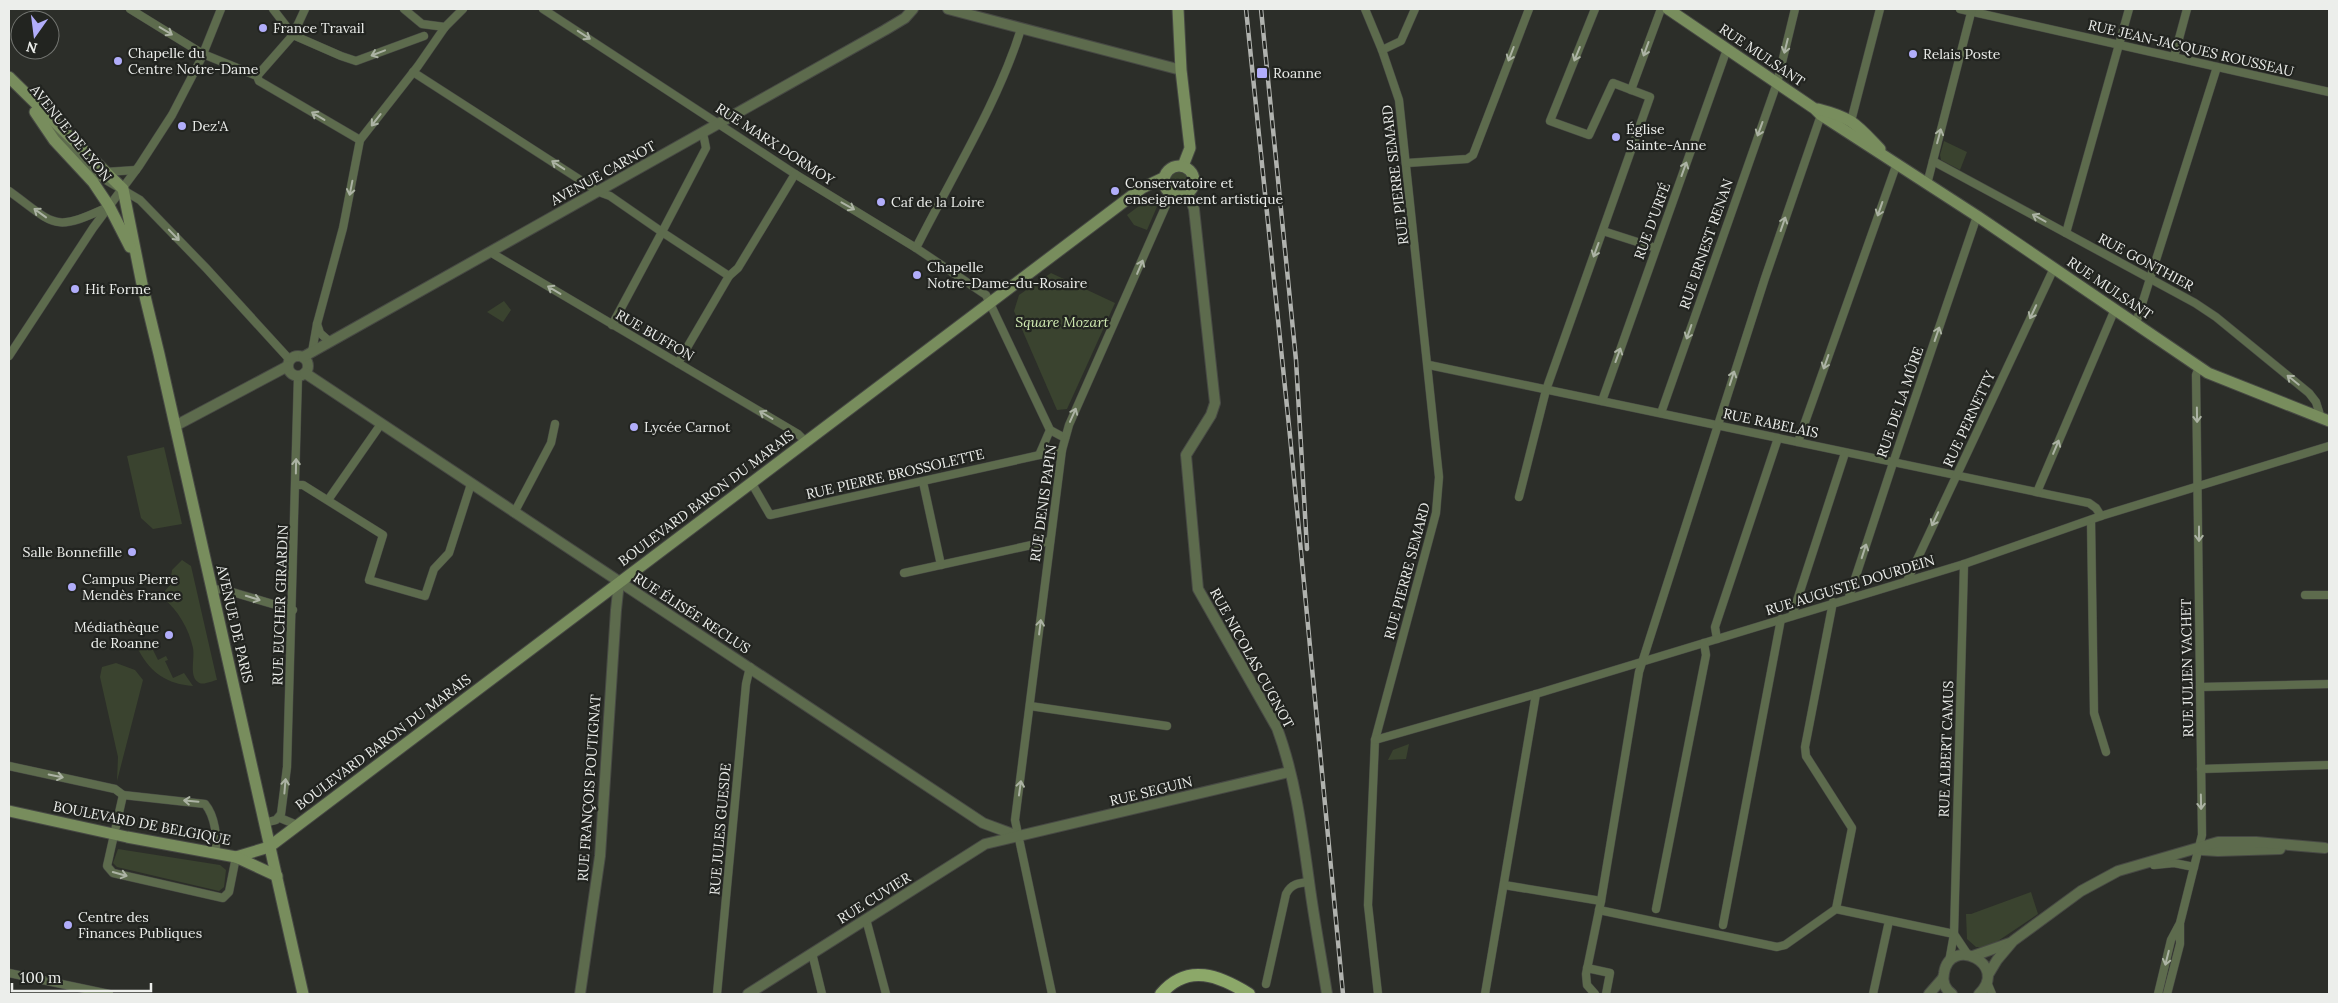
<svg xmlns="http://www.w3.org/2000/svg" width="2338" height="1003" viewBox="0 0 2338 1003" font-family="Lora,serif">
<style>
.green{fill:#3a432f}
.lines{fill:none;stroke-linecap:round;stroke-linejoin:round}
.minor-casing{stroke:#474944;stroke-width:9}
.tertiary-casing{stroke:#474944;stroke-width:12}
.secondary-casing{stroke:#474944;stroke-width:13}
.primary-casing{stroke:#474944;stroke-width:14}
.minor{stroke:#5d6b4d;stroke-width:8}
.tertiary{stroke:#5d6b4d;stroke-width:10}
.secondary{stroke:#788d5d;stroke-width:11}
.primary{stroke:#8ca869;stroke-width:12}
.rail-casing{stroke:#b0b2ae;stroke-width:4.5}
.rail{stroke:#222420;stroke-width:2.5;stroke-dasharray:8;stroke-linecap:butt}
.oneway{stroke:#acb3a4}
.poi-dot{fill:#b1adfa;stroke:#222420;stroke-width:2}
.labels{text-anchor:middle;stroke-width:4.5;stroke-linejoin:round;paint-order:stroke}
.poi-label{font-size:14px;fill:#eceeeb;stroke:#222420;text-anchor:start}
.street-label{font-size:14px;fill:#eceeeb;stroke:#222420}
.park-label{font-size:14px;font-style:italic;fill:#d1ebb3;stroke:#222420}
</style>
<rect width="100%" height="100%" fill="#2c2e29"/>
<!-- green -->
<g class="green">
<polygon points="1944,141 1967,152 1960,170 1941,160 1940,155"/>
<circle cx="1179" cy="181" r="9"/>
<polygon points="1151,197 1159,202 1147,230 1134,225 1127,215"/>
<polygon points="1051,273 1115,303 1067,409 1057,410 1014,311 1019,295"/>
<polygon points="504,301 511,310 503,322 487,312"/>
<polygon points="164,447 182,524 153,529 141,518 127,456"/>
<path d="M182,560l9,6 26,114c-5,1 -15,6 -19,2 -9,-6 -3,-24 -5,-34 -4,-19 -15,-38 -30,-50l2,-7 5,-6 2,-15z"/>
<path d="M148,640l10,20 8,-4 2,4 -3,1 8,17 11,-5 9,13c-26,-2 -42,-13 -54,-35z"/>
<polygon points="116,663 135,670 143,680 117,781 118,757 100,677 102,667"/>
<polygon points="1409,744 1406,759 1388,760 1393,750"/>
<polygon points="118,849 220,865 226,870 224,887 219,891 117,867 113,863"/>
<polygon points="2031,892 2038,914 1989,947 1976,947 1967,939 1966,914 1971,914"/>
</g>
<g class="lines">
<defs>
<g id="minor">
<polyline points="130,9 203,54 257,76 259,81 360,140"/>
<polyline points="273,9 293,35 341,56 356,61 424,36"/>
<polyline points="404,9 422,24 445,27"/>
<polyline points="543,9 795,174 916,248 986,295 1050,430 1065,438"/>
<polyline points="1365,9 1382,50 1399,100 1439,477 1436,513 1375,740 1368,905 1378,994"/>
<polyline points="1960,9 2329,92"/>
<polyline points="1382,50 1401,41 1415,9"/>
<polyline points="2174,57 2187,9"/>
<polyline points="413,72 599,192 610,196 662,232 706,148 703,133"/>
<polyline points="257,76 293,35 305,9"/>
<polyline points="1631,90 1661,9"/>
<polyline points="1851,121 1880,9"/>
<polyline points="50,127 99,176 140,200 206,268 290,360"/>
<polyline points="1933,161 2195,303 2216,317 2309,393 2316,402 2321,418"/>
<polyline points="1407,163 1467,159 1473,155 1529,9"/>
<polyline points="106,172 136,170"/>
<polyline points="1927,184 1972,9"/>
<path d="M9,191c47,34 43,42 99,16"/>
<polyline points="1603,231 1656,248"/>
<polyline points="2066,233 2129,9"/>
<path d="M916,248c35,-70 82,-145 105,-219"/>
<polyline points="490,252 798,434 806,442"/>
<polyline points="2136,323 2217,67"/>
<polyline points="317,324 320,333 330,342"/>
<polyline points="612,325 662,232 729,276"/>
<polyline points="312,352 317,324 343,228 360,140 418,66 445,27 463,9"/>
<polyline points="9,356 93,228 139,166 172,115 201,59 221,9"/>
<polyline points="678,363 729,276 738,268 795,174"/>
<polyline points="1429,365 2089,503 2096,508 2101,516"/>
<polyline points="1602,401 1727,49"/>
<polyline points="1661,413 1777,83 1795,9"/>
<polyline points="1798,442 1897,163"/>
<polyline points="1040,453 1050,430"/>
<polyline points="751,482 770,515 1062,450"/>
<polyline points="923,482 941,565"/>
<polyline points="296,485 303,485 383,535 369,580 425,596 434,569 449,553 471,484"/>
<polyline points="2037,492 2115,309"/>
<polyline points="1519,497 1546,390 1650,97 1613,83 1589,135 1550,121 1595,9"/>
<polyline points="328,500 381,424"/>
<polyline points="514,513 551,443 555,424"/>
<polyline points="2091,520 2094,713 2106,752"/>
<polyline points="904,573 1050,541"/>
<polyline points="1907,581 2054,268"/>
<polyline points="212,590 222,589 293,610"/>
<polyline points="2305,595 2329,595"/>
<polyline points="1849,597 1893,463 1977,216"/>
<polyline points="1833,602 1805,747 1806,756 1852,828 1836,909"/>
<polyline points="1792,616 1845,453"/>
<polyline points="1717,639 1715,627 1778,438"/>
<polyline points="2200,687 2329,684"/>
<polyline points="1030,706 1167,726"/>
<polyline points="1375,740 1536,694 1964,564 2101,516 2329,446"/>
<polyline points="9,766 115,789 123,795"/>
<polyline points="2201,769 2329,765"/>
<polyline points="280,818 297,825"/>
<polyline points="264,823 276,820 281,814 287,767 298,376"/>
<path d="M215,853c3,-14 0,-37 -10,-49l-82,-9 -16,71 6,7 110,25 6,-6 7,-35"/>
<polyline points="2154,865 2174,863 2194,867"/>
<polyline points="1504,885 1601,901"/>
<polyline points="1656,909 1706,655 1704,643"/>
<polyline points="1599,910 1777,947 1785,945 1836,909 1954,934"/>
<polyline points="866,919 886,994"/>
<polyline points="1723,925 1781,619"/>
<polyline points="1954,934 1968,955"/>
<polyline points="812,953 822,994"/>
<polyline points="1949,962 1954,934 1964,564"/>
<polyline points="1587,968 1610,973 1606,994"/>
<polyline points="9,973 109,994"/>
<polyline points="1987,982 1992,994"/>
<path d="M1266,984l20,-90c5,-10 12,-11 23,-12"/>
<polyline points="717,994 746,684 750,667"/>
<polyline points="1052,994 1015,820 1062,450 1069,425 1171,194"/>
<polyline points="1485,994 1536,694"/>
<polyline points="1595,994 1587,985 1586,974 1601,901 1639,672 1765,278 1821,115"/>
<polyline points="1873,994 1889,921"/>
<polyline points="2158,994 2171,940 2179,925"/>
<polyline points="2167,994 2180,944 2180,923 2202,835 2196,375 2199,367"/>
</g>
<g id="tertiary">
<polyline points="948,9 1181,70"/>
<path d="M1188,193l6,16 21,194 -4,12 -25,40 12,134 79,139c18,48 25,102 32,153 5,38 12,75 18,113"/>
<circle cx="298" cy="366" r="10"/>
<polyline points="303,357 885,30 905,18 913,9"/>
<polyline points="305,373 983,823 1018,836"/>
<polyline points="175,426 288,366"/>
<polyline points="2202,850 2218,851 2280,849"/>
<polyline points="1973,956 2010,943"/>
<polyline points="1988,975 1997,960 2013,941 2081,891 2118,871 2218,842 2256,842 2325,848"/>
<polyline points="580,994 600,856 616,610 619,582"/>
<polyline points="748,994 985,844 1289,772"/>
<polyline points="1929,994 1943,978"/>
<path d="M1952,994c-7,-5 -10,-12 -8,-21 6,-38 66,-9 35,21"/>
</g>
<g id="secondary">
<polyline points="1178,9 1181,70 1190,148 1183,166"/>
<polyline points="1668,9 1815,109 1821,115 1977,216 2208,373 2329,421"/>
<polyline points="9,77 123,189 142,284 159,354 303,994"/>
<path d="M1818,109c35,9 38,15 62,40"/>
<polyline points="35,112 54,140 93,182 109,206 130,247"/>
<circle cx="1179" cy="181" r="15"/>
<polyline points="9,811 127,837 236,857 269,847 1142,188 1163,178"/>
<polyline points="236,857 277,876"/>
</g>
<path id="primary" d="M1161,994c27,-32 59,-18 88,0"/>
</defs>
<!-- minor casing -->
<use href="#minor" class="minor-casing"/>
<!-- tertiary casing -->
<use href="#tertiary" class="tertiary-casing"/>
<!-- secondary casing -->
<use href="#secondary" class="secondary-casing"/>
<!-- primary casing -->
<use href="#primary" class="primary-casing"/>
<!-- minor -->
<use href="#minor" class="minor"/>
<!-- tertiary -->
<use href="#tertiary" class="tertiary"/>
<!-- secondary -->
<use href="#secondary" class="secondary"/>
<!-- primary -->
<use href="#primary" class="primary"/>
<defs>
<g id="rail">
<polyline points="1246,9 1290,436 1343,994"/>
<polyline points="1261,9 1296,360 1307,549"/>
</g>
</defs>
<!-- rail casing -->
<use href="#rail" class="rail-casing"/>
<!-- rail -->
<use href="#rail" class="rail"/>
</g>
<!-- one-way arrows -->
<defs><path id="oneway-shaft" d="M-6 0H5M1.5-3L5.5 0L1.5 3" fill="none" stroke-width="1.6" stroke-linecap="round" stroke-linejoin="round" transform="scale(1.25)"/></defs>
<g class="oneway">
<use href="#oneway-shaft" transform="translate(166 31) rotate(31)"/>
<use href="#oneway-shaft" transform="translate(584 35) rotate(33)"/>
<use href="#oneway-shaft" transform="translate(1786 46) rotate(104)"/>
<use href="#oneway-shaft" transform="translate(1646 49) rotate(110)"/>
<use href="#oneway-shaft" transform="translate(378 53) rotate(159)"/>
<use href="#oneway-shaft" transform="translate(1511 54) rotate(111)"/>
<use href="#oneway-shaft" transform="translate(1577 54) rotate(112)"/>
<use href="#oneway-shaft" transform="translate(318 116) rotate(-149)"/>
<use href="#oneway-shaft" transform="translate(376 120) rotate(128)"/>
<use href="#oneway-shaft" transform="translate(1760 129) rotate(110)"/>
<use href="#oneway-shaft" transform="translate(1939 136) rotate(-75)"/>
<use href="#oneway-shaft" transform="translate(558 165) rotate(-147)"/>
<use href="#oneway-shaft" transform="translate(1684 169) rotate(-70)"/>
<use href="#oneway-shaft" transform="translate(351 188) rotate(101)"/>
<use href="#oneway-shaft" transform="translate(848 206) rotate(29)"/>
<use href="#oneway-shaft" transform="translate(1880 209) rotate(109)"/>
<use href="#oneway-shaft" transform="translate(40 213) rotate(-144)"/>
<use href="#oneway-shaft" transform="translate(2039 218) rotate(-151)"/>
<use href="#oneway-shaft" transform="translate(1783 224) rotate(-71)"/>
<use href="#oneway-shaft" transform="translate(174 235) rotate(46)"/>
<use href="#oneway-shaft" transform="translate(1596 250) rotate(110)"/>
<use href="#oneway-shaft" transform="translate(1140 267) rotate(-67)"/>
<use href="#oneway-shaft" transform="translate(554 290) rotate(-149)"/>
<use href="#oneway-shaft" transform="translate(2033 312) rotate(115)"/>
<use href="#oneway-shaft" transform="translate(1689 332) rotate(109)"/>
<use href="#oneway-shaft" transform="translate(1937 334) rotate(-71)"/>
<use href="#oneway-shaft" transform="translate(1618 355) rotate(-70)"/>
<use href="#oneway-shaft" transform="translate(1826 362) rotate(109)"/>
<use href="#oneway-shaft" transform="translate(1732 378) rotate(-72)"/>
<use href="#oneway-shaft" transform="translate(2293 380) rotate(-141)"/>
<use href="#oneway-shaft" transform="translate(766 415) rotate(-149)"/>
<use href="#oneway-shaft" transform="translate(1073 415) rotate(-66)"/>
<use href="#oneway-shaft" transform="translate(2197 415) rotate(89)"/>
<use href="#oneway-shaft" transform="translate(2056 447) rotate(-67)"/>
<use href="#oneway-shaft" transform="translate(296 466) rotate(-89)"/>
<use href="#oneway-shaft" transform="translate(1935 519) rotate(115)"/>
<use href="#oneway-shaft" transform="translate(2199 534) rotate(90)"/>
<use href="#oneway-shaft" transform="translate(1864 551) rotate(-72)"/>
<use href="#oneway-shaft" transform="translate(253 598) rotate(17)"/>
<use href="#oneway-shaft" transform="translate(1040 627) rotate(-83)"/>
<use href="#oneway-shaft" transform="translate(56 776) rotate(12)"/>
<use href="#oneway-shaft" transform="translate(285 786) rotate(-85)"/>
<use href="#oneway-shaft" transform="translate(1020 788) rotate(-82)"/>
<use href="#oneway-shaft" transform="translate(191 801) rotate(-175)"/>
<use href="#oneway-shaft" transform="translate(2201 802) rotate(89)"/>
<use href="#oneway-shaft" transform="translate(120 874) rotate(16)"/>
<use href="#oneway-shaft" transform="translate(2167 958) rotate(104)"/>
</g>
<!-- markers -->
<g class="poi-dot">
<circle cx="263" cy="28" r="5"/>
<circle cx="1913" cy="54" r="5"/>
<circle cx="118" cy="61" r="5"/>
<rect x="1256" y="67" width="12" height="12" rx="2.5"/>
<circle cx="182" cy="126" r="5"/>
<circle cx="1616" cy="137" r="5"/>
<circle cx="1115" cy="191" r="5"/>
<circle cx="881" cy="202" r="5"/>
<circle cx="917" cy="275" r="5"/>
<circle cx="75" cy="289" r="5"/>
<circle cx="634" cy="427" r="5"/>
<circle cx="132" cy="552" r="5"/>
<circle cx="72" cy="587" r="5"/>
<circle cx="169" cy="635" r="5"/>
<circle cx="68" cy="925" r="5"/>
</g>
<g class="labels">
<!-- poi labels -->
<g class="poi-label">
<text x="273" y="33">France Travail</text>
<text x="128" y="58">Chapelle du<tspan x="128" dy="16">Centre Notre-Dame</tspan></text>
<text x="1923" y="59">Relais Poste</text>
<text x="1273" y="78">Roanne</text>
<text x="192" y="131">Dez'A</text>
<text x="1626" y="134">Église<tspan x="1626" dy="16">Sainte-Anne</tspan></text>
<text x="1125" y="188">Conservatoire et<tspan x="1125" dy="16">enseignement artistique</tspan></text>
<text x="891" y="207">Caf de la Loire</text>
<text x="927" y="272">Chapelle<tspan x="927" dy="16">Notre-Dame-du-Rosaire</tspan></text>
<text x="85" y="294">Hit Forme</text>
<text x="644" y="432">Lycée Carnot</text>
<text x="122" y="557" text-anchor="end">Salle Bonnefille</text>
<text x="82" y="584">Campus Pierre<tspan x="82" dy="16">Mendès France</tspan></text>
<text x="159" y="632" text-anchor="end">Médiathèque<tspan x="159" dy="16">de Roanne</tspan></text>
<text x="78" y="922">Centre des<tspan x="78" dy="16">Finances Publiques</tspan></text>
</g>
<!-- street labels -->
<g class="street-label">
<text transform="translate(2191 48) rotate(13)" y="5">RUE JEAN-JACQUES ROUSSEAU</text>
<text transform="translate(1762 55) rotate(34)" y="5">RUE MULSANT</text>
<text transform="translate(71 133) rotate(51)" y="5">AVENUE DE LYON</text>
<text transform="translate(775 144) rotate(33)" y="5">RUE MARX DORMOY</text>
<text transform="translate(603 173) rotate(-29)" y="5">AVENUE CARNOT</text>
<text transform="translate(1395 175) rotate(-97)" y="5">RUE PIERRE SEMARD</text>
<text transform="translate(1652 221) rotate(-70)" y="5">RUE D'URFÉ</text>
<text transform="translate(1706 244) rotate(-71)" y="5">RUE ERNEST RENAN</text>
<text transform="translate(2146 262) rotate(28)" y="5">RUE GONTHIER</text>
<text transform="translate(2110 288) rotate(34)" y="5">RUE MULSANT</text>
<text transform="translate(655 335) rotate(30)" y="5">RUE BUFFON</text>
<text transform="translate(1900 402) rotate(-71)" y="5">RUE DE LA MÛRE</text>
<text transform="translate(1969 419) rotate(-65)" y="5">RUE PERNETTY</text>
<text transform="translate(1771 423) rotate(12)" y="5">RUE RABELAIS</text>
<text transform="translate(895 474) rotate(-13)" y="5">RUE PIERRE BROSSOLETTE</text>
<text transform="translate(706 498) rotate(-37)" y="5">BOULEVARD BARON DU MARAIS</text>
<text transform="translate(1043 503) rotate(-82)" y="5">RUE DENIS PAPIN</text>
<text transform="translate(1407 571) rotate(-75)" y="5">RUE PIERRE SEMARD</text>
<text transform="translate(1850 585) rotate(-17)" y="5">RUE AUGUSTE DOURDEIN</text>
<text transform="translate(280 605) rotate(-88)" y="5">RUE EUCHER GIRARDIN</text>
<text transform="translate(692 613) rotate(33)" y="5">RUE ÉLISÉE RECLUS</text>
<text transform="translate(235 624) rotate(77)" y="5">AVENUE DE PARIS</text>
<text transform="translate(1252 658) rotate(61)" y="5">RUE NICOLAS CUGNOT</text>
<text transform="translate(2187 668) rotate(-91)" y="5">RUE JULIEN VACHET</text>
<text transform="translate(383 742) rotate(-37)" y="5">BOULEVARD BARON DU MARAIS</text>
<text transform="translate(1946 749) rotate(-88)" y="5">RUE ALBERT CAMUS</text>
<text transform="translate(589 788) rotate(-86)" y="5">RUE FRANÇOIS POUTIGNAT</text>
<text transform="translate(1151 791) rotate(-14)" y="5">RUE SEGUIN</text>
<text transform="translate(142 823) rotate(11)" y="5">BOULEVARD DE BELGIQUE</text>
<text transform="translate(720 829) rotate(-85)" y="5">RUE JULES GUESDE</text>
<text transform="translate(874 898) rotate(-32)" y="5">RUE CUVIER</text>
</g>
<!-- park labels -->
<g class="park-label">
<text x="1062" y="327">Square Mozart</text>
</g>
</g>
<!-- border -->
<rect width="2338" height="1003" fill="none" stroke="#eceeeb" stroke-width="20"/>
<!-- north arrow -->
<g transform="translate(35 35) rotate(194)"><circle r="24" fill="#222420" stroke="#737571"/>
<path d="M0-4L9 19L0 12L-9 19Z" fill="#b1adfa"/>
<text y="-8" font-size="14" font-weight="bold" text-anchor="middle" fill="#eceeeb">N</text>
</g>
<!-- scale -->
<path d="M12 983v8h139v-8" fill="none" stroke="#eceeeb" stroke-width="2.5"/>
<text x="20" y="983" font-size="15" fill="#eceeeb" stroke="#222420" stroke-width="4" paint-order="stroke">100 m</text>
</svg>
